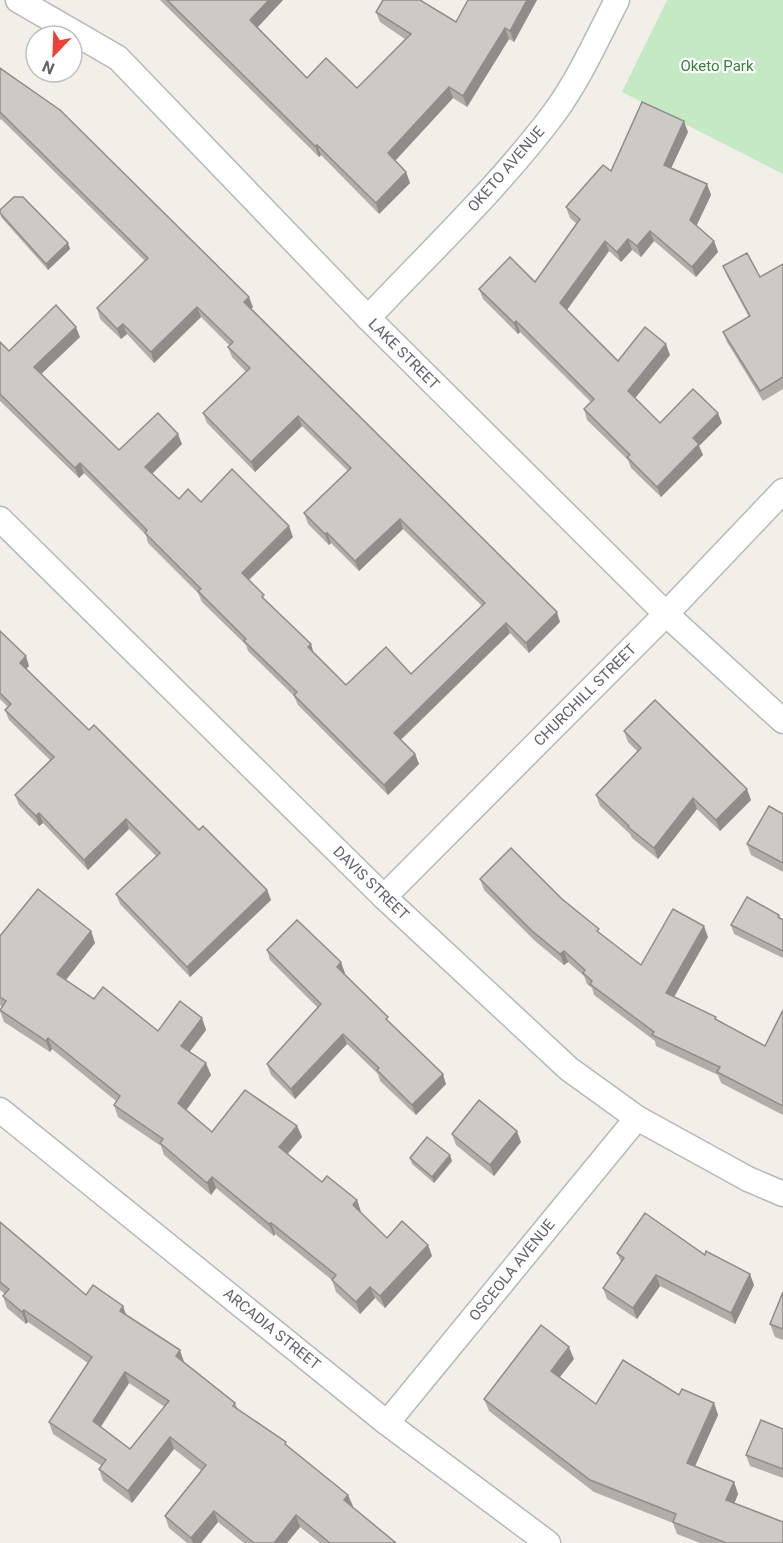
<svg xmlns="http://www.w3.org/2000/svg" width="783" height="1543" viewBox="0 0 783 1543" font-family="Roboto,sans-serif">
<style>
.green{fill:#c5e8c5}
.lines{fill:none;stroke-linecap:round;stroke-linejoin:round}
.street-casing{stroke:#b5b8bc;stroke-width:27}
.street{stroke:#fff;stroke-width:24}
.wall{fill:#afaea9;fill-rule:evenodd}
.shaded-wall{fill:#8f8d8a}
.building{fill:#cccac5;stroke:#8f8d8a;stroke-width:1.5;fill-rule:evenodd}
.labels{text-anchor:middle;stroke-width:4.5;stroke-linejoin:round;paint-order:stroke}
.park-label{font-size:15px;fill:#348238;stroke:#fff}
.street-label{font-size:15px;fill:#5f6368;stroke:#fff}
</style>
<rect width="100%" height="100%" fill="#f1efe8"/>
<!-- green -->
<polygon class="green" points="667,0 783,0 783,174 622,92"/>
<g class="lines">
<defs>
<g id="street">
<polyline points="18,0 118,58 368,318 666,614 783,721"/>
<path d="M368,318c63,-67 132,-132 187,-206 24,-33 43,-75 62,-112"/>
<polyline points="0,519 384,897 569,1069 637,1118 748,1179 783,1194"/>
<polyline points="384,897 666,614 783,491"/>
<polyline points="0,1110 387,1423 548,1543"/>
<polyline points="387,1423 637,1118"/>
</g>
</defs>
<!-- street casing -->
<use href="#street" class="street-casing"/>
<!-- street -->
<use href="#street" class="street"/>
</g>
<!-- wall -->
<g class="wall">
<polygon points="160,0 283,0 257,28 307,78 357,88 405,39 380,22 376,12 456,22 537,0 514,42 509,39 467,107 453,98 395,161 406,172 410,183 379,214 321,155 319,157"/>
<polygon points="0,68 253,307 251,309 560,622 529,653 510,633 401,740 415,754 419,764 388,795 298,705 294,696 248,651 246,645 202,602 198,593 148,543 146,535 84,473 79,478 0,401 0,342 9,351 80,337 41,374 119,450 182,444 152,473 179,499 201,502 293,537 249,580 266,601 314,653 346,685 411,674 482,606 403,529 359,571 331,543 329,545 308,524 304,513 348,471 302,426 255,472 207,423 203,413 246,372 232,357 228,347 230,346 201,317 154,363 127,334 121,339 100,319 97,308 145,261 1,119 0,120"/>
<polygon points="688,132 671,168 707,184 711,195 696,226 714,241 718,252 696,277 654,241 641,257 632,250 621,262 609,251 567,310 618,361 670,355 635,398 660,423 722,423 699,446 703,455 661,497 631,468 628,460 587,420 584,409 591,402 520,332 518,334 483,299 479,289 535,282 577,224 570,218 566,207 611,171"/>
<polygon points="0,210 68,243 70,249 48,270 1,217"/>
<polygon points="783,264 783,389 763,401 727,342 723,332 749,317 727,276 723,266 760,277"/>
<polygon points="0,631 29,666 26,669 89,730 199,830 267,890 271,900 190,977 120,904 116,894 156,856 129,829 88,870 43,823 39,826 19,805 15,795 50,760 9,720 5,710 8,707 0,699"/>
<polygon points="624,731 751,800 720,831 697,809 658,859 632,838 630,834 600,806 596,795 638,752 628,742"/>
<polygon points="783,814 783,872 751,855 747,844"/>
<polygon points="480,879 562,899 600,934 641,965 708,937 674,997 765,1046 783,1010 783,1115 721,1083 718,1075 656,1046 655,1041 594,995 592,988 587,984 584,976 568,962 564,965 535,941 484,890"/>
<polygon points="779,915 780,918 783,920 783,958 734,934 731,925"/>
<polygon points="91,931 95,943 66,980 94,999 158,1031 202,1018 206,1030 189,1052 211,1075 186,1110 212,1132 297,1126 302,1137 288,1154 322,1182 357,1200 361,1212 360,1213 387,1238 428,1245 432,1256 385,1308 375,1298 360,1314 336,1292 332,1280 275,1234 274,1236 216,1188 211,1195 164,1155 161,1146 118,1117 114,1105 116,1101 52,1049 50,1052 4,1022 0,1011 2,1007 0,1005 0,936"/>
<polygon points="267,950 345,973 344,973 446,1084 416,1115 380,1081 378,1074 347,1044 295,1099 271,1075 267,1064 318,1008 270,960"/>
<polygon points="452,1134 521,1142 494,1176 456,1145"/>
<polygon points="410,1158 452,1161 434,1183 412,1164"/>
<path d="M0,1222l86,73 37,11 3,9 109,88 3,6 49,37 61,49 4,12 44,36h-76l-20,-16 -13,16h-43l-26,-21 -17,21h-14l-18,-15 -4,-12 37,-45 -28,-22 -42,54 -29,-22 -4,-12 3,-3 -49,-32 -4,-12 39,-59 -60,-41 -2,2 -19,-16 -4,-12 2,-2 -5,-4zM129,1383l36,24 -35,42 -29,-22z"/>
<polygon points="617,1253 705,1255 754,1285 735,1324 660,1286 637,1319 607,1299 603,1288 621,1262"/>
<polygon points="783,1292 783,1340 775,1337 770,1324"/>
<polygon points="574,1359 560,1377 596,1404 679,1395 714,1403 718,1415 695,1466 734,1482 738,1494 734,1503 783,1543 700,1543 677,1534 673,1523 594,1492 489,1411 484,1399"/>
<polygon points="783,1429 783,1478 750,1466 746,1455"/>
</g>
<!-- shaded-wall -->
<g class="shaded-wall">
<polygon points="269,0 283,0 254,31 250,20"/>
<polygon points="527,0 537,0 514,42 510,31"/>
<polygon points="505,28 509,39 467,107 463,96"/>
<polygon points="449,87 453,98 392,164 388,153"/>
<polygon points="684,121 688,132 668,175 664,165"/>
<polygon points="317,145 321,155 319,157 315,146"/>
<polygon points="406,172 410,183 379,214 376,203"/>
<polygon points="707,184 711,195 694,231 690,220"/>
<polygon points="650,231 654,241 641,257 637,246"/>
<polygon points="628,239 632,250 621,262 617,252"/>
<polygon points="605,241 609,251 564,314 560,303"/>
<polygon points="714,241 718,252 696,277 692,267"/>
<polygon points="68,243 70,249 48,270 46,264"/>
<polygon points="249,297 253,307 248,312 244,302"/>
<polygon points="197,307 201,317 154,363 151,352"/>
<polygon points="516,321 520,332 518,334 514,323"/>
<polygon points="123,324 127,334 121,339 117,329"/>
<polygon points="76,327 80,337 38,377 34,367"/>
<polygon points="666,344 670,355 632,402 628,391"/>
<polygon points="718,413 722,423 699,446 703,455 661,497 657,487 693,438"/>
<polygon points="298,416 302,426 255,472 251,462"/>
<polygon points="178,434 182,444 149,477 145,467"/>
<polygon points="80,463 84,473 79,478 75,468"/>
<polygon points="400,519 403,529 359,571 355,561"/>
<polygon points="289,526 293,537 245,583 242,573"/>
<polygon points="327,533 331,543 329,545 325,534"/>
<polygon points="557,612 560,622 529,653 526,643"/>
<polygon points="506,623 510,633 397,743 394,733"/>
<polygon points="311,644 314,654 308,647"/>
<polygon points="26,656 29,666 23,672 20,663"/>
<polygon points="415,754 419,764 388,795 384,785"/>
<polygon points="747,789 751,800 720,831 716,820"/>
<polygon points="693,798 697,809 658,859 654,848"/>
<polygon points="39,813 43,823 39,826 36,816"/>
<polygon points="126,819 129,829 88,870 84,860"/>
<polygon points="267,890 271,900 190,977 187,967"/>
<polygon points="704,926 708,937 670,1004 666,993"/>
<polygon points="91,931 95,943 61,986 57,974"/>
<polygon points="564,951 568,962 564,965 560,954"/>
<polygon points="341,962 345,973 341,977 337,967"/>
<polygon points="202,1018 206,1030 185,1058 181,1046"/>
<polygon points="343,1034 347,1044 295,1099 291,1089"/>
<polygon points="48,1038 52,1049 50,1052 46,1041"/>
<polygon points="206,1063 211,1075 183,1115 178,1103"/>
<polygon points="443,1074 446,1084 416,1115 412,1105"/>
<polygon points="297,1126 302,1137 283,1158 279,1147"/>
<polygon points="517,1131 521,1142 494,1176 490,1165"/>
<polygon points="450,1155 452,1161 434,1183 432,1177"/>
<polygon points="212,1177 216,1188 211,1195 207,1183"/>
<polygon points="357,1200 361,1212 357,1217 353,1205"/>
<polygon points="271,1223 275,1234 274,1236 269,1224"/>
<polygon points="428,1245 432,1256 385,1308 380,1296"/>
<polygon points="750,1274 754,1285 735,1324 731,1313"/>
<polygon points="656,1275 660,1286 637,1319 633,1308"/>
<polygon points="370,1287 375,1298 360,1314 356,1302"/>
<polygon points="123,1306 127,1318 120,1311"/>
<polygon points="24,1310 28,1322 26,1324 22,1312"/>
<polygon points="569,1347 574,1359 555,1383 551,1371"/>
<polygon points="180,1350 184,1362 176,1356"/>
<polygon points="125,1372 129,1383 97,1432 93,1421"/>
<polygon points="714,1403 718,1415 691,1475 687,1463"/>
<polygon points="170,1437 174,1449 132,1503 128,1491"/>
<polygon points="734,1482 738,1494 731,1512 726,1500"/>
<polygon points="348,1495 353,1506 348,1512 344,1500"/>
<polygon points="214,1511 218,1522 201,1543 193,1543 191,1538"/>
<polygon points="296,1515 300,1527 287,1543 274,1543"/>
</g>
<!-- building -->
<g class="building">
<polygon points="167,0 269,0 250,20 307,78 326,58 357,88 411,34 376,12 383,0 420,0 456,22 468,0 527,0 510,31 505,28 463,96 449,87 388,153 406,172 376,203 317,145 315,146"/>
<polygon points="0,68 60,110 249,297 244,302 557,612 526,643 506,623 394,733 415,754 384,785 294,695 297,692 244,641 246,639 198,591 201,589 145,533 147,530 80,463 75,468 0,394 0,342 9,351 56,305 76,327 34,367 119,450 158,413 178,434 145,467 179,499 188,489 201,502 232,469 289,526 242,573 264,595 262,597 311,644 308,647 346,685 386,647 411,674 485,603 400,519 355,561 327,533 325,534 304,513 351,468 298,416 251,462 203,413 250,368 228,347 233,342 197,307 151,352 123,324 117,329 97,308 148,258 0,112"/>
<polygon points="642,102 684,121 664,165 707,184 690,220 714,241 692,267 650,231 637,246 628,239 617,252 605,241 560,303 618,361 645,327 666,344 628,391 660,423 693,389 718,413 693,438 699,444 657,487 627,457 630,455 584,409 594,399 516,321 514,323 479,289 510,257 535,282 580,219 566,207 603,165 611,171"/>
<polygon points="14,197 23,197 68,243 46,264 0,213 0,210"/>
<polygon points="747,253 760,277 783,264 783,377 760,391 723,332 750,316 723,266"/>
<polygon points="0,631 26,656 20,663 89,730 94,725 199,830 203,826 267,890 187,967 116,894 160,853 126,819 84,860 39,813 36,816 15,795 54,757 5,710 11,704 0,693"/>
<polygon points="655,700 747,789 716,820 693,798 654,848 628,827 629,826 596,795 641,748 624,731"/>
<polygon points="769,806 783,814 783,863 747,844"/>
<polygon points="511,848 562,899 599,929 597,931 641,965 673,909 704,926 666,993 716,1017 715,1019 765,1046 783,1010 783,1106 717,1072 720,1067 652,1035 654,1032 590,984 592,981 583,973 585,970 564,951 560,954 531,930 480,879"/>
<polygon points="38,889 91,931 57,974 94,999 103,987 158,1031 180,1001 202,1018 181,1046 206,1063 178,1103 212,1132 245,1090 297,1126 279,1147 322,1182 327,1176 357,1200 353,1205 387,1238 402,1221 428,1245 380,1296 370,1287 356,1302 332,1280 336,1275 271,1223 269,1224 212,1177 207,1183 160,1143 163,1139 114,1105 120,1096 48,1038 46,1041 0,1010 6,1001 0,997 0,936"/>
<polygon points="747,897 779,915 778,917 783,920 783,951 731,925"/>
<polygon points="297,920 341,962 337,967 388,1017 386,1019 443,1074 412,1105 377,1070 379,1068 343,1034 291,1089 267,1064 321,1004 267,950"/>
<polygon points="479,1100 517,1131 490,1165 452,1134"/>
<polygon points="427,1137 450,1155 432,1177 410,1158"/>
<polygon points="645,1213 705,1255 706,1251 750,1274 731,1313 656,1275 633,1308 603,1288 624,1258 617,1253"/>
<path d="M0,1222l86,73 7,-10 30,21 -3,5 60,39 -4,6 59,47 -2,3 53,36 -1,2 63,51 -4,5 52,43h-66l-34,-28 -22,28h-20l-40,-32 -23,27 -26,-22 41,-51 -36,-28 -42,54 -29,-22 7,-9 -57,-38 43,-65 -68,-47 -2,2 -19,-16 6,-7 -9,-7zM125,1372l44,29 -39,48 -37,-28z"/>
<polygon points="783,1292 783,1329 770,1324"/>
<polygon points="541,1325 569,1347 551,1371 596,1404 623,1360 679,1395 682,1389 714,1403 687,1463 734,1482 726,1500 783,1522 783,1543 726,1543 673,1522 676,1514 590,1480 484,1399"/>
<polygon points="761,1420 783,1429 783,1469 746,1455"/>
</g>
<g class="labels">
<!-- park labels -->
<g class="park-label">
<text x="717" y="71">Oketo Park</text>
</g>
<!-- street labels -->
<g class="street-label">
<text transform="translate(506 169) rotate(-49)" y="5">OKETO AVENUE</text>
<text transform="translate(404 354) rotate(45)" y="5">LAKE STREET</text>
<text transform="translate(585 695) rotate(-45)" y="5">CHURCHILL STREET</text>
<text transform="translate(371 883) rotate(44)" y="5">DAVIS STREET</text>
<text transform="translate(512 1270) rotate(-51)" y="5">OSCEOLA AVENUE</text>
<text transform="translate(272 1329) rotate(39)" y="5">ARCADIA STREET</text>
</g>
</g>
<!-- north arrow -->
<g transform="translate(54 54) rotate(203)"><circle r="28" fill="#ffffff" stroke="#bfc1c3" stroke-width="1.5"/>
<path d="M0-4.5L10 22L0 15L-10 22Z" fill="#ea4335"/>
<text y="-9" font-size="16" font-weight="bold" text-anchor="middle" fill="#5f6368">N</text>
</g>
</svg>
